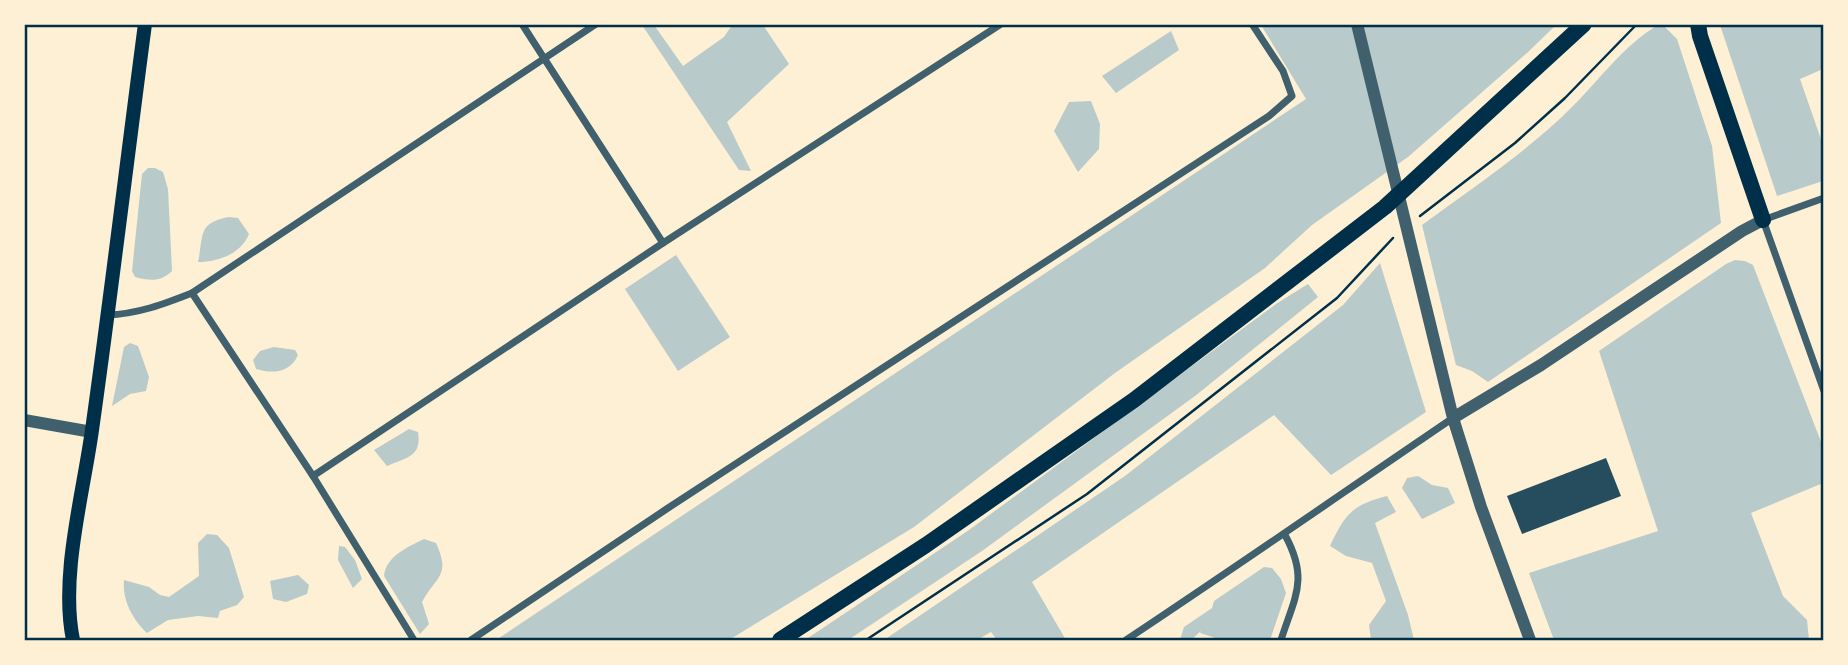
<svg xmlns="http://www.w3.org/2000/svg" width="1848" height="665" viewBox="0 0 1848 665" font-family="'Source Sans 3',sans-serif">
<style>
.green{fill:#b9caca}
.building{fill:#264d5e}
.lines{fill:none;stroke-linecap:round;stroke-linejoin:round}
.path{stroke:#003049;stroke-width:2.5}
.minor{stroke:#3f606c;stroke-width:7}
.tertiary{stroke:#3f606c;stroke-width:12}
.secondary{stroke:#003049;stroke-width:14}
.primary{stroke:#003049;stroke-width:16}
.neatline{fill:none;stroke:#003049;stroke-width:2.5}
</style>
<rect width="100%" height="100%" fill="#fdf0d5"/>
<!-- green -->
<g class="green">
<polygon points="642,25 654,25 683,66 724,37 732,25 763,25 789,64 727,122 751,171 739,170"/>
<polygon points="1261,25 1556,25 1527,53 1408,157 1312,225 1265,268 1115,373 914,527 729,640 496,640 1306,99"/>
<path d="M1658,25h5l14,14 35,107 9,77 -233,159 -16,-11 -16,-6 -34,-140c52,-38 106,-74 151,-119 28,-28 51,-61 85,-81z"/>
<polygon points="1720,25 1823,25 1823,69 1800,79 1823,145 1823,181 1777,196"/>
<polygon points="1171,31 1179,50 1116,93 1102,76"/>
<polygon points="1091,101 1100,124 1099,149 1078,172 1054,131 1069,102"/>
<path d="M148,168h7l8,4 5,17 4,82c-11,11 -22,10 -37,6l-3,-6 10,-97z"/>
<path d="M229,217l9,1 11,16c-8,20 -31,28 -51,28 6,-27 -1,-39 31,-45z"/>
<polygon points="676,255 730,337 678,371 625,289"/>
<polygon points="1735,260 1745,261 1753,265 1823,447 1823,483 1751,513 1783,596 1807,620 1809,640 1554,640 1529,573 1658,531 1599,351 1726,264"/>
<polygon points="1380,263 1426,412 1331,475 1274,415 1032,582 1066,640 997,640 991,632 977,640 884,640 1125,476 1343,305"/>
<polygon points="1308,284 1318,297 1195,396 982,551 848,640 805,640 969,530 1276,304"/>
<polygon points="130,343 138,346 149,377 146,391 130,394 112,406 124,347"/>
<path d="M274,347l21,3 3,5c-8,18 -25,19 -42,14l-3,-9 7,-9z"/>
<path d="M409,429l9,3c4,25 -11,25 -31,34l-13,-16z"/>
<polygon points="1418,476 1432,485 1448,488 1455,503 1422,519 1402,488 1407,478"/>
<path d="M1387,496l9,16 -21,11 33,92 6,25h-43l-2,-15 17,-24 -14,-38 -26,-7 -16,-10c15,-32 22,-41 57,-50z"/>
<path d="M207,534l10,1 12,13 15,49 -7,8 -17,6 -2,7 -20,-2 -30,4 -21,13c-14,-13 -25,-33 -23,-53l25,7 11,8 9,2 30,-21 -1,-33z"/>
<path d="M424,539l12,4c15,33 1,32 -14,59l7,22 -9,10 -36,-58c2,-20 24,-29 40,-37z"/>
<polygon points="339,546 345,547 355,560 362,579 353,588 338,560"/>
<polygon points="1264,567 1272,568 1281,579 1286,593 1270,640 1222,640 1200,633 1201,631 1191,640 1180,640 1184,627 1212,608 1214,601"/>
<polygon points="298,575 309,585 307,594 286,602 273,599 270,581"/>
</g>
<!-- building -->
<polygon class="building" points="1606,458 1621,496 1522,534 1507,496"/>
<g class="lines">
<!-- path -->
<g class="path">
<polyline points="1420,216 1515,143 1565,98 1637,24"/>
<polyline points="866,640 1087,494 1337,298 1393,238"/>
</g>
<!-- minor -->
<g class="minor">
<polyline points="522,24 663,243"/>
<polyline points="1824,198 1763,220 1824,391"/>
<polyline points="192,293 313,476 414,640"/>
<path d="M107,315c31,-1 57,-11 85,-22l404,-269"/>
<polyline points="313,476 663,243 1001,24"/>
<polyline points="471,640 665,510 1269,116 1292,96 1283,71 1252,24"/>
<path d="M1126,640c110,-73 218,-148 327,-222"/>
<path d="M1281,640c14,-44 28,-61 4,-105"/>
</g>
<!-- tertiary -->
<g class="tertiary">
<polyline points="1357,24 1453,418 1481,507 1530,640"/>
<polyline points="1453,418 1541,365 1742,231 1763,220"/>
<polyline points="24,420 92,432"/>
</g>
<!-- secondary -->
<path class="secondary" d="M73,640c-13,-64 10,-145 19,-210 19,-135 35,-270 53,-406"/>
<!-- primary -->
<g class="primary">
<polyline points="1698,24 1700,36 1763,220"/>
<polyline points="780,640 926,545 1134,400 1385,207 1584,24"/>
</g>
</g>
<!-- border -->
<rect width="1848" height="665" fill="none" stroke="#fdf0d5" stroke-width="52"/>
<rect x="26" y="26" width="1796" height="613" class="neatline"/>
</svg>
